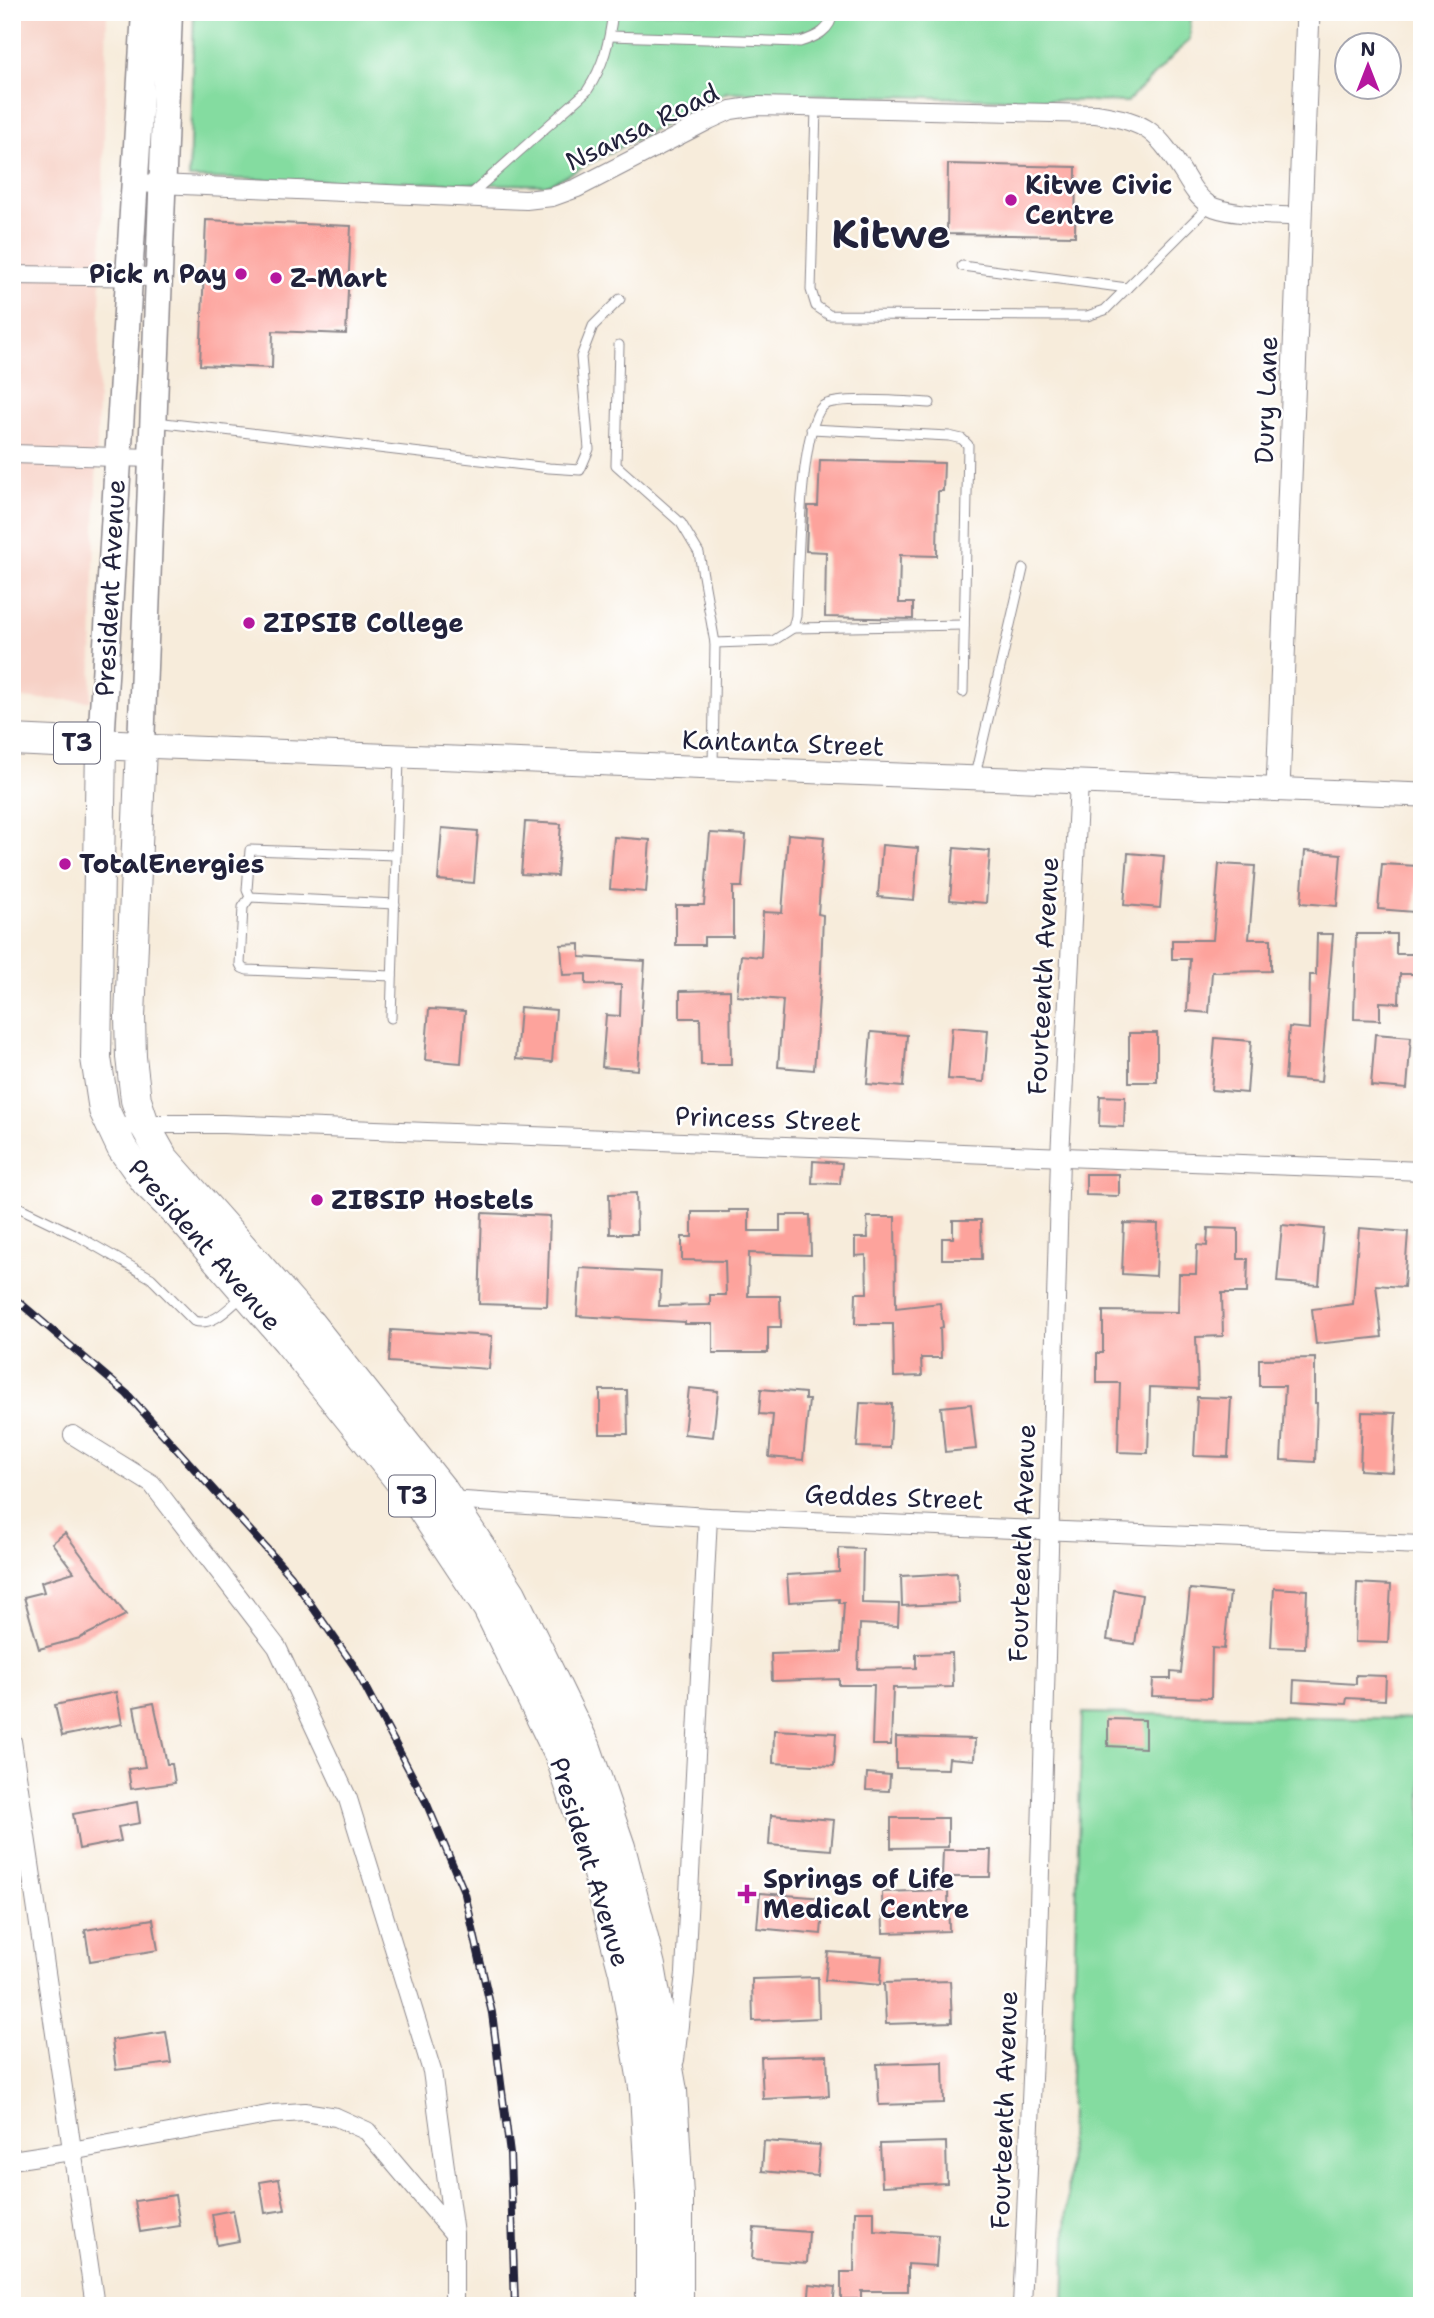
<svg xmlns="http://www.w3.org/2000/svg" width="1434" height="2318" viewBox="0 0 1434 2318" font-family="'Shantell Sans',sans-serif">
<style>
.built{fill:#f7d1c6}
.green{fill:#84dca0;stroke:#537f6e;stroke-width:2}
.building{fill:#fda39c}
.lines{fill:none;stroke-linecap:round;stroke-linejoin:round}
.service-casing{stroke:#8c878b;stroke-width:11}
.minor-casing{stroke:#8c878b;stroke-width:20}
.tertiary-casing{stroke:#8c878b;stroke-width:25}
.secondary-casing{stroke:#8c878b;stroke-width:29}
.trunk-casing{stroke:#8c878b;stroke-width:32}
.service{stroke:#fff;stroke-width:9}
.minor{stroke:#fff;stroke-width:18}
.tertiary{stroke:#fff;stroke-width:23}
.secondary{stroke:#fff;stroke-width:26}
.trunk{stroke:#fff;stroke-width:30}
.rail-casing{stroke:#22223b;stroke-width:8}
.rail{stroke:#fff;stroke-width:5;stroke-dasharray:16;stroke-linecap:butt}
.poi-dot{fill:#b5179e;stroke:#fff;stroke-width:2.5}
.labels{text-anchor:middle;stroke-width:5;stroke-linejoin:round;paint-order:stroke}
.shield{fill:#fff;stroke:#646476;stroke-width:2}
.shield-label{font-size:24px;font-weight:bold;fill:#22223b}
.street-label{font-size:26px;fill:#22223b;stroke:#fff}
.poi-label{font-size:26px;font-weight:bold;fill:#22223b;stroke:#fff;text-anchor:start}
.town-label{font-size:40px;font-weight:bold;fill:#22223b;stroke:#fff}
</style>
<rect width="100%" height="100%" fill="#fff"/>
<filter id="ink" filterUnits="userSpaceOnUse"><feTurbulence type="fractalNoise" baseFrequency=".0143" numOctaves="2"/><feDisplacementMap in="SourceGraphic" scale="14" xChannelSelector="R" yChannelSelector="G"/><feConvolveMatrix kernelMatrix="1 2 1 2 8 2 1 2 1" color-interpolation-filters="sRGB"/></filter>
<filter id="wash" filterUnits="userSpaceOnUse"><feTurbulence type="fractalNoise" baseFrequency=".00686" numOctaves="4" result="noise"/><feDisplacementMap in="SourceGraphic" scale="28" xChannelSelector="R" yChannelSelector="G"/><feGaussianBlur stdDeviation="1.57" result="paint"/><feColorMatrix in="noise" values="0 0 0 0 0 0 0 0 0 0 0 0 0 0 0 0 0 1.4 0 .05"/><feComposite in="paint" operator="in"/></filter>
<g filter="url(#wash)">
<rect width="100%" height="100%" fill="#f7ecdb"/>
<!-- built -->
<polygon class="built" points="12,12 107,12 91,701 12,698"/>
<!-- green -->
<g class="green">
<polygon points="194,12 1191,12 1190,39 1127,102 727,92 548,185 189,178"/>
<polygon points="1082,1713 1422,1719 1422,2306 1064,2306"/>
</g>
<g id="blocks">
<!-- building -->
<g class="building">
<polygon points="948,164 1076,167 1075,236 947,234"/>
<polygon points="206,220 351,226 346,334 273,331 272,368 200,365"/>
<polygon points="820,460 944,463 943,491 938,491 937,556 900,555 899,603 913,603 913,619 825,617 826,552 806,551 808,506 818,506"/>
<polygon points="525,822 561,824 557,876 521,874"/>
<polygon points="442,828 478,831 474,883 438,880"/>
<polygon points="710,833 746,835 742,887 733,887 733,937 704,937 704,945 676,945 676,905 704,905"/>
<polygon points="788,834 824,837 818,914 823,915 821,970 814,1070 778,1067 783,1000 737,996 741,955 761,957 763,912 782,913"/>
<polygon points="614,837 650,840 646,892 610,889"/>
<polygon points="882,845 918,848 914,900 878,897"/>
<polygon points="954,848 990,851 986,903 950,900"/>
<polygon points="1305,851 1341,854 1337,906 1301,903"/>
<polygon points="1128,853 1164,856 1160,908 1124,905"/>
<polygon points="1219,864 1255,866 1249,939 1271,939 1271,971 1212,972 1209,1013 1187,1011 1190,959 1172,959 1172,940 1213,940"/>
<polygon points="1382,864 1418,866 1414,912 1378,909"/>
<polygon points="1317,934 1333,934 1321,1082 1285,1079 1289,1027 1309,1029 1310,975 1316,975"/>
<polygon points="1356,934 1396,934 1396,954 1422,954 1422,974 1400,974 1399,1003 1380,1002 1380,1020 1354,1019"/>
<polygon points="580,944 580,957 645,961 638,1070 602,1067 606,1015 620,1016 621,985 586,984 586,974 563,975 561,945"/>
<polygon points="730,990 731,1065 701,1065 700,1018 680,1018 680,991"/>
<polygon points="520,1007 556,1010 552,1062 516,1059"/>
<polygon points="429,1009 465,1011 461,1063 425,1060"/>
<polygon points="952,1027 988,1030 984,1082 948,1079"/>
<polygon points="871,1032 907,1035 903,1087 867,1084"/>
<rect x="1129" y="1033" width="28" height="49"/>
<polygon points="1375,1034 1411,1037 1407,1089 1371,1086"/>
<polygon points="1215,1038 1251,1041 1247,1093 1211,1090"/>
<polygon points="1100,1096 1125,1097 1124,1127 1099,1126"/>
<polygon points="813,1161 842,1163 840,1184 812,1183"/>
<polygon points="1086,1174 1119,1174 1119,1196 1086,1195"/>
<polygon points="636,1193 637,1234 610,1234 609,1194"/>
<polygon points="729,1210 749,1210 749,1231 780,1231 780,1215 810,1215 811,1255 749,1253 748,1296 780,1296 781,1327 768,1327 768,1353 713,1353 713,1324 685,1324 685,1322 577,1316 580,1268 661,1272 659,1306 710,1305 710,1295 726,1295 725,1261 682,1260 682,1237 692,1237 692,1212 729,1212"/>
<polygon points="482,1213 550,1216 547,1306 479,1304"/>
<polygon points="867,1217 895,1217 896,1308 940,1303 943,1327 940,1328 941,1358 921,1358 922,1376 894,1377 893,1324 855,1324 856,1293 867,1293 866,1255 855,1256 855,1238 868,1238"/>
<polygon points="953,1220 981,1220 982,1259 942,1259 942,1238 953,1238"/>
<polygon points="1124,1223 1158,1224 1156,1276 1122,1274"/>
<polygon points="1282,1225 1324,1229 1319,1285 1277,1282"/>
<polygon points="1208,1228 1238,1229 1238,1259 1248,1259 1247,1293 1222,1293 1223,1336 1196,1337 1198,1389 1150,1387 1148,1453 1118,1452 1120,1383 1097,1383 1097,1353 1103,1353 1103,1311 1178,1312 1179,1274 1196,1274 1197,1245 1207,1246"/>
<polygon points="1359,1228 1408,1232 1404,1287 1376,1285 1382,1337 1316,1344 1312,1309 1353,1304"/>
<polygon points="391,1330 492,1336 489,1369 389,1362"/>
<polygon points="1315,1358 1315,1403 1317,1403 1315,1462 1281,1460 1285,1386 1259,1386 1259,1359"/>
<polygon points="689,1388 718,1391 713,1437 684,1434"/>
<polygon points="761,1389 805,1393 805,1400 809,1400 803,1460 769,1457 773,1415 759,1414"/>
<polygon points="600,1390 627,1390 628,1434 600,1434"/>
<polygon points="1197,1397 1231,1398 1228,1457 1194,1456"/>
<polygon points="860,1403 892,1404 890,1448 857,1447"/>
<polygon points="971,1404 976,1449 945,1452 941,1407"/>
<polygon points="1362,1412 1396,1413 1393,1472 1360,1470"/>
<polygon points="65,1533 126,1615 80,1638 39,1649 24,1597 44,1592 41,1582 74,1572 52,1543"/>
<polygon points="839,1548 863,1549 862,1603 899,1604 898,1626 860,1624 858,1669 916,1668 916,1654 952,1653 953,1687 893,1688 891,1745 872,1745 874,1685 839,1685 839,1679 772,1681 771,1654 841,1652 844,1603 839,1603 839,1599 789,1602 787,1575 839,1572"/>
<polygon points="957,1573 959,1603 902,1606 901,1576"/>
<polygon points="1357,1583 1391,1585 1388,1643 1355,1642"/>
<polygon points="1274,1588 1307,1590 1305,1648 1271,1647"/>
<polygon points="1190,1589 1230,1593 1224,1649 1212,1648 1211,1698 1152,1696 1153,1679 1171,1679 1171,1672 1181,1673"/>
<polygon points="1114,1590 1142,1595 1135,1644 1107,1640"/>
<polygon points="1356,1675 1386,1676 1385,1700 1347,1698 1346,1704 1293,1701 1294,1680 1356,1684"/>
<polygon points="116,1692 122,1724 62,1736 55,1705"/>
<polygon points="154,1703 167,1764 172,1764 175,1783 131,1789 128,1769 145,1767 134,1707"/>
<polygon points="1108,1719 1145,1720 1145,1748 1108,1746"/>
<polygon points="774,1730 836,1733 834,1766 773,1763"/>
<polygon points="896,1737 975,1739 974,1760 949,1758 948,1769 896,1768"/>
<polygon points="867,1773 890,1775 889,1791 866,1790"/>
<polygon points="137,1802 140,1823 118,1827 121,1841 79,1849 73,1814"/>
<polygon points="771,1815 834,1820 831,1850 769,1845"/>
<polygon points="891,1818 948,1818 948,1847 891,1848"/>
<polygon points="943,1850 991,1850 990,1877 942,1877"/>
<polygon points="948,1890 949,1931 883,1933 882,1892"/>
<polygon points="760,1893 824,1898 821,1934 757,1928"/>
<polygon points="153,1919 158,1950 90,1961 85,1930"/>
<polygon points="828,1952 882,1956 880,1985 825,1980"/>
<polygon points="818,1977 819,2018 753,2021 752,1979"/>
<polygon points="950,1981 952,2022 886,2024 884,1983"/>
<polygon points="166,2032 171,2063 116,2070 112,2040"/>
<polygon points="827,2055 829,2096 763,2099 761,2057"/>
<polygon points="943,2062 944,2103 879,2105 877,2064"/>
<polygon points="764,2141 820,2145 817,2176 762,2171"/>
<polygon points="946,2142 947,2183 882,2186 880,2144"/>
<polygon points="279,2179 285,2210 265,2213 260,2182"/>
<polygon points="175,2195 180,2226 140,2232 135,2201"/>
<polygon points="233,2210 239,2241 217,2245 212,2214"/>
<polygon points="855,2211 874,2211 874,2231 938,2235 936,2266 908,2264 908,2291 861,2291 861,2299 841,2299 841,2272 854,2272"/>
<polygon points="754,2228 809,2232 807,2263 752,2259"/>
<polygon points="810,2284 835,2287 833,2306 808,2306"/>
</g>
</g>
</g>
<g filter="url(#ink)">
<use href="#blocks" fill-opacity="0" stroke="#8c878b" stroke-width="2"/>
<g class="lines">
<defs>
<g id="service">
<path d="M610,36l190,6c16,-5 31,-11 33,-30"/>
<polyline points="816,108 811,290 816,306 829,315 1087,316 1105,310 1210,205"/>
<path d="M468,197l119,-106c17,-26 22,-48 26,-79"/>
<polyline points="962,266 1127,288"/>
<polyline points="619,345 616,465 681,523 699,553 715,643 713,767"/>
<polyline points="156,422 549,468 580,470 589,449 581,357 593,326 620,299"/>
<polyline points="811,429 949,436 962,439 968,445 963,692"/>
<polyline points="793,628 964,625"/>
<path d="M715,643l58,-2 20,-13 3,-12c2,-38 3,-189 27,-210 12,-10 88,-4 107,-3"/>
<polyline points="975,775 1023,569"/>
<polyline points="250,897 395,904"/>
<polyline points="392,976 247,970 242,968 240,964 243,907 250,897 247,890 250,850 396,855"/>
<polyline points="391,1018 399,758"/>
<path d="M12,1204l66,32 73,42 43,43c20,6 35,-14 50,-26"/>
</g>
<g id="minor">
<path d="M135,183l391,17 26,-3 25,-9 132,-68 22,-10 26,-4 339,8c53,8 61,18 89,62 6,10 13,22 24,29 19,11 69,10 92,12"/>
<polyline points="12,275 160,277"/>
<polyline points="12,454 152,458"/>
<polyline points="112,1128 144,1124 223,1124 1422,1171"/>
<polyline points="73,1435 152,1484 277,1647 348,1799 432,2071 454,2234 454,2306"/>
<polyline points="449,1500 708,1517 1422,1545"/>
<polyline points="12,1741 95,2306"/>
<polyline points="675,2060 685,1973 708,1517"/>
<polyline points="12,2160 71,2151 273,2114 304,2112 336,2117 367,2131 454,2234"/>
<polyline points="1022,2306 1038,1942 1060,1157 1079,782"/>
</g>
<g id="tertiary">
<polyline points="141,746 1422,795"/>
<polyline points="1278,789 1308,12"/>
</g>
<g id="secondary">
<polyline points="101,744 145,12"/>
<polyline points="141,746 169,12"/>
</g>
<g id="trunk">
<polyline points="12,740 141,746 130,1017 131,1057 136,1100 144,1124 163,1158 309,1323 443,1491 511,1594 586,1748 620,1847 650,1966 672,2091 678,2196 678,2306"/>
<polyline points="101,744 96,1058 104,1110 122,1148 147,1183 179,1215 288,1341 421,1507 488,1608 561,1758 593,1855 624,1972 645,2093 651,2197 651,2306"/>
</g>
</defs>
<!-- service casing -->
<use href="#service" class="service-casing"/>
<!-- minor casing -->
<use href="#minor" class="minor-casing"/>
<!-- tertiary casing -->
<use href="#tertiary" class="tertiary-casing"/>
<!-- secondary casing -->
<use href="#secondary" class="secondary-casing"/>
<!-- trunk casing -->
<use href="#trunk" class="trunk-casing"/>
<!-- service -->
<use href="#service" class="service"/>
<!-- minor -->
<use href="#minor" class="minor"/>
<!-- tertiary -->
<use href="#tertiary" class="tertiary"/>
<!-- secondary -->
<use href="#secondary" class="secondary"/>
<!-- trunk -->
<use href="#trunk" class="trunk"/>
<defs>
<polyline id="rail" points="12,1296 127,1394 291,1576 354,1666 426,1802 465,1894 492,2013 510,2154 515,2306"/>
</defs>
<!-- rail casing -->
<use href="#rail" class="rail-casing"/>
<!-- rail -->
<use href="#rail" class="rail"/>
</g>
</g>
<!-- markers -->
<g class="poi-dot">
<circle cx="1011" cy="200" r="7"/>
<circle cx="241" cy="274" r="7"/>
<circle cx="276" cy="278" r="7"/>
<circle cx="249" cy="623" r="7"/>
<circle cx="65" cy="864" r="7"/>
<circle cx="317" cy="1200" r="7"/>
<path d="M743.5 1883.5h7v7h7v7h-7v7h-7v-7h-7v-7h7z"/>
</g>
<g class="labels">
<!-- shield labels -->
<g class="shield">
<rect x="54" y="722.5" width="46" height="41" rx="5"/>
<rect x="389" y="1475.5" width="46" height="41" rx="5"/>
</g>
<g class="shield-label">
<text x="77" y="751">T3</text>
<text x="412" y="1504">T3</text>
</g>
<!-- street labels -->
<g class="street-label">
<text transform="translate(642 127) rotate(-26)" y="9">Nsansa Road</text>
<text transform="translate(1266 400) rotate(-88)" y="9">Dury Lane</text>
<text transform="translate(110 588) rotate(-87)" y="9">President Avenue</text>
<text transform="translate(783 743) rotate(2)" y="9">Kantanta Street</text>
<text transform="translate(1043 976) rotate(-87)" y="9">Fourteenth Avenue</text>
<text transform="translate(768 1119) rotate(2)" y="9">Princess Street</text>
<text transform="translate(205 1245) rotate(49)" y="9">President Avenue</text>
<text transform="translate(894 1497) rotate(2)" y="9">Geddes Street</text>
<text transform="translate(1022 1543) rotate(-88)" y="9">Fourteenth Avenue</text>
<text transform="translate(590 1862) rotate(73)" y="9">President Avenue</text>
<text transform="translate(1004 2110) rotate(-88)" y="9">Fourteenth Avenue</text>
</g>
<!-- poi labels -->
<g class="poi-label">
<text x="1025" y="194">Kitwe Civic<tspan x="1025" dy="30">Centre</tspan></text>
<text x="227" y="283" text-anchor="end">Pick n Pay</text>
<text x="290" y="287">Z-Mart</text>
<text x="263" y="632">ZIPSIB College</text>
<text x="79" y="873">TotalEnergies</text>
<text x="331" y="1209">ZIBSIP Hostels</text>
<text x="763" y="1888">Springs of Life<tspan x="763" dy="30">Medical Centre</tspan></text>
</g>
<!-- town labels -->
<g class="town-label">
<text x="891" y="248">Kitwe</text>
</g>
</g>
<!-- margin -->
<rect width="1434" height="2318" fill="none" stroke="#fff" stroke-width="42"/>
<!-- north arrow -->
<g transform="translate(1368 66)"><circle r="33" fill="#ffffff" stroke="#a7a7b1" stroke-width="2"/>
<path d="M0-5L12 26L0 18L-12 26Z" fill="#b5179e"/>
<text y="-10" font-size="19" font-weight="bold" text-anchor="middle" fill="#22223b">N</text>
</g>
</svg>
